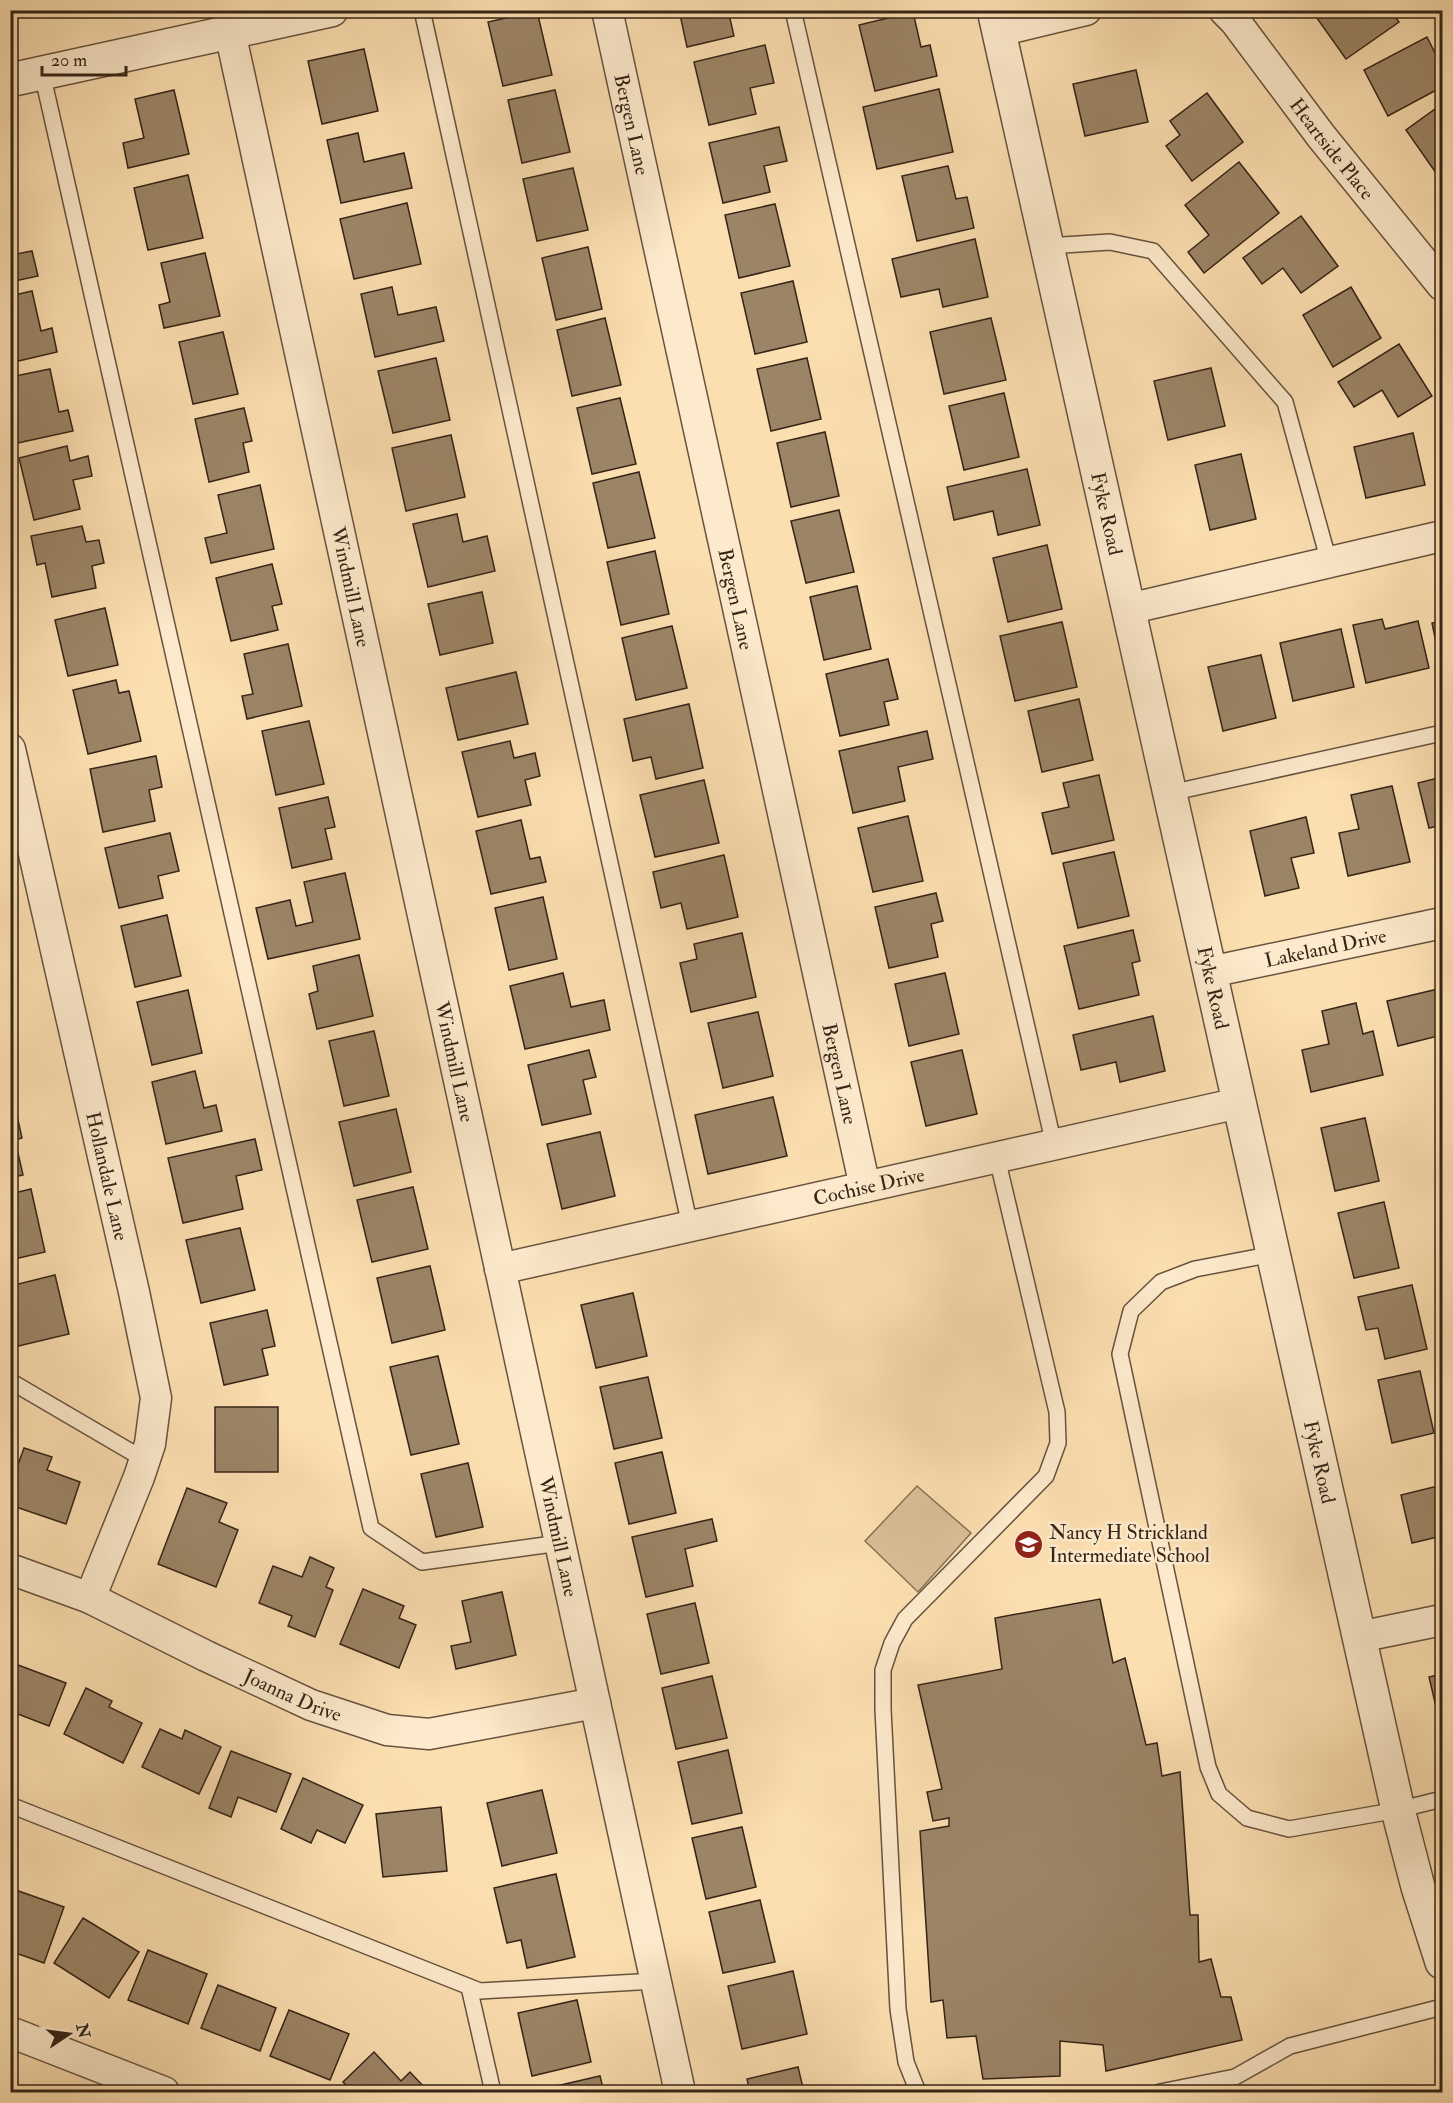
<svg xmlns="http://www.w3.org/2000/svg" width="1453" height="2103" viewBox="0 0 1453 2103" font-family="'IM FELL Double Pica',serif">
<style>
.green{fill:#dabf97;stroke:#887257;stroke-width:1.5}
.building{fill:#9c8567;stroke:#352417;stroke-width:1.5}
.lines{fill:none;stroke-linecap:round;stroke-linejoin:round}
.service-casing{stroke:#67533e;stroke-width:18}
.minor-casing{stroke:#67533e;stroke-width:33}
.tertiary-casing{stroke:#67533e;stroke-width:36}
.service{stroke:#fdeacc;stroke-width:15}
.minor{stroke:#fdeacc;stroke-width:30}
.tertiary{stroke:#fdeacc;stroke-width:33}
.labels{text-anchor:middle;stroke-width:5;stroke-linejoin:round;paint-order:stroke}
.street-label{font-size:20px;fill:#352417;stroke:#fdeacc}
.poi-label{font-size:20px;fill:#352417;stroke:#fdeacc;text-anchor:start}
</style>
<rect width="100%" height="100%" fill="#fcdfb1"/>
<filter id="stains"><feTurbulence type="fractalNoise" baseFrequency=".00333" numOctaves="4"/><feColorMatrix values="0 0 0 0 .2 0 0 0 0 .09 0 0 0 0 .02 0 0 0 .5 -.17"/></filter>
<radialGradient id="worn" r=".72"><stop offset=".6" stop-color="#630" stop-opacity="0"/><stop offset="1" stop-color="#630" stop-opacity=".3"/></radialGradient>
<!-- green -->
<polygon class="green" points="917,1486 971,1533 918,1592 865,1541"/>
<!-- building -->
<g class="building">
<polygon points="679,10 728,10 734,36 687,47"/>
<polygon points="1320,10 1391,10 1399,22 1346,59 1314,14"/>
<polygon points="537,11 552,75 503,86 488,22"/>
<polygon points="913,12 921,47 930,45 937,76 875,91 859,25"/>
<polygon points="1427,37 1442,67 1442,87 1388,116 1364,70"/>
<polygon points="765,45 774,83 750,88 756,114 709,125 694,62"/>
<polygon points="364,49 378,111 322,124 308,61"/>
<polygon points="1136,70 1148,122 1085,136 1073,84"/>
<polygon points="939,89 953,152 877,169 863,107"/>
<polygon points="174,90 189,154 128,168 123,143 144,138 135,99"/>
<polygon points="555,90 570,152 522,163 508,100"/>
<polygon points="1207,93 1243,142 1192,181 1166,146 1180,135 1170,121"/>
<polygon points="1442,104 1442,169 1436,173 1406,130"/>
<polygon points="779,127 787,161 764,166 770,192 723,203 709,143"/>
<polygon points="358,133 364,162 404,153 412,188 341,203 327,140"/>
<polygon points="1239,162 1279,213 1204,273 1188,252 1209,235 1185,205"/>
<polygon points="948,166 956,199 967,197 974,228 917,241 902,176"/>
<polygon points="573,168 588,230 537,241 523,179"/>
<polygon points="188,175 203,238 148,250 134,188"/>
<polygon points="407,203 421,264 354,279 340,219"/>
<polygon points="775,204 790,266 739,278 725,215"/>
<polygon points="1301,216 1338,266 1301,293 1283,268 1262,284 1243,258"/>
<polygon points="975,239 988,297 943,307 939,289 901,297 892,259"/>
<polygon points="588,247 602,309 556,320 542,258"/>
<polygon points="10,248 12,255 32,251 38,276 10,282"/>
<polygon points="205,253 220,316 164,328 159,305 170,302 161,263"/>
<polygon points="793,281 807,342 755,354 741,293"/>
<polygon points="392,287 398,315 436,307 444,341 375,357 361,294"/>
<polygon points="1351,287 1381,338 1333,367 1303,315"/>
<polygon points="32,291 41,331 52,328 57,352 10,363 10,296"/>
<polygon points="605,318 621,385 572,396 557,330"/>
<polygon points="991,318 1006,380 944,394 930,332"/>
<polygon points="223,332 238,394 193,404 179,342"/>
<polygon points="1399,344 1432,396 1398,417 1382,390 1354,407 1338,382"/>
<polygon points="436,358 450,420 393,433 378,371"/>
<polygon points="807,358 821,419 771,431 757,369"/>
<polygon points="1211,368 1225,426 1168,440 1154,381"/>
<polygon points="50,369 59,412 68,410 73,431 13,444 10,422 15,421 10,402 10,377"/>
<polygon points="1004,393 1019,457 964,470 949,406"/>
<polygon points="620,398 636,464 592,474 577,408"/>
<polygon points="244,408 252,441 243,443 249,472 209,482 195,419"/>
<polygon points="825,432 839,496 791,507 777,443"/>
<polygon points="1413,433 1425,485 1366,498 1354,447"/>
<polygon points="451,435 465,497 406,511 392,448"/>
<polygon points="67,446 70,461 88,456 92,476 73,480 80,509 34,520 19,458"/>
<polygon points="1241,454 1256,519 1210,530 1195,465"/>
<polygon points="1027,469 1040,525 998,535 993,511 954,520 947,487"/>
<polygon points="639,472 655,538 608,548 593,483"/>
<polygon points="260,485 274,549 211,563 205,538 227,533 218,495"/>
<polygon points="839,510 854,572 806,583 791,521"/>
<polygon points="457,514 463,542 487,536 495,571 428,587 413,524"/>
<polygon points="82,526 86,542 99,540 104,563 92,566 96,588 52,597 45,563 37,565 31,536"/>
<polygon points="1047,545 1062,609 1008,622 993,558"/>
<polygon points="655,551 669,614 621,625 607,562"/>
<polygon points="272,564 282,604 272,606 278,630 231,641 216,578"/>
<polygon points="857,586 871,649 824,660 810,597"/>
<polygon points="482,592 493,643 440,655 428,604"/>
<polygon points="105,608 118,665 68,676 55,620"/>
<polygon points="1382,619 1385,629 1418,621 1429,668 1366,683 1353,625"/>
<polygon points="1442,621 1442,671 1432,623"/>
<polygon points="1062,622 1077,687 1015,701 1000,636"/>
<polygon points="672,626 687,688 636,700 622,638"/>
<polygon points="1341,629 1354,687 1293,701 1280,643"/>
<polygon points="288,644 302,706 247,719 242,696 253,694 244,654"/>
<polygon points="1261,655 1276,718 1223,731 1208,667"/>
<polygon points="888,659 898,699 884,702 889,725 840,736 826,674"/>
<polygon points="516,672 528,724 458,740 446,688"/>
<polygon points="116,680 119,693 129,691 141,741 88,754 73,690"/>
<polygon points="1079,699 1093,760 1042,772 1028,711"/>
<polygon points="689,704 703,768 656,779 651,757 633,761 624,719"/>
<polygon points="309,721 324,784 276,795 262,731"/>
<polygon points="927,731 933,759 898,767 905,801 853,813 839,751"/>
<polygon points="510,741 514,758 535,753 540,776 525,780 531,805 478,817 462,752"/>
<polygon points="156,756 162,787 149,790 155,821 103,832 90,769"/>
<polygon points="1099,775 1114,840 1052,854 1042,813 1069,807 1063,783"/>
<polygon points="1442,777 1442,825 1429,828 1418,783"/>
<polygon points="704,780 719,843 655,857 640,795"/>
<polygon points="1392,786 1410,862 1348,876 1339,833 1359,829 1351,795"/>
<polygon points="328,797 335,827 325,829 332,859 292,868 279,808"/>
<polygon points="908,816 923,881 873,892 858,828"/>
<polygon points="1306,817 1314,853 1291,858 1299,888 1265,896 1250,831"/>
<polygon points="521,820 530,859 540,857 546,882 491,894 476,831"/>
<polygon points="170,833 179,871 158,876 163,898 119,908 105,848"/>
<polygon points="1114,852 1129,916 1078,928 1063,863"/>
<polygon points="724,855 738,917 687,929 681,903 661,908 653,872"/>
<polygon points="345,873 360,939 268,959 256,908 290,900 296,926 313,922 304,882"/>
<polygon points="936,893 943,921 931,924 938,957 889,968 875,907"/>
<polygon points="543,897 557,959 509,970 495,908"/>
<polygon points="167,915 181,976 135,987 121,926"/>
<polygon points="1133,930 1140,961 1132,963 1139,995 1079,1009 1064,946"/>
<polygon points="742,933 756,997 691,1012 680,963 697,959 694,944"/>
<polygon points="359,955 373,1016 317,1029 309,994 318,991 313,966"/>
<polygon points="563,973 571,1007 604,1000 610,1030 525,1049 510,986"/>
<polygon points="945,973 959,1034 909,1046 895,984"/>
<polygon points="1442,988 1442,1035 1398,1046 1387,1001"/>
<polygon points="188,990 202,1053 152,1065 137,1002"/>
<polygon points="1356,1003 1363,1034 1373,1031 1383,1075 1311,1092 1302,1050 1329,1044 1322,1011"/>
<polygon points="758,1012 773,1076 723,1088 708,1023"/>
<polygon points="1153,1016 1165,1071 1120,1082 1116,1062 1081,1070 1073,1035"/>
<polygon points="374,1031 389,1096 344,1106 329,1041"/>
<polygon points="589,1050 596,1077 583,1080 591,1114 542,1125 528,1065"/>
<polygon points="962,1050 977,1114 926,1126 911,1062"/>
<polygon points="195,1071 204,1108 216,1105 222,1131 166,1144 152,1082"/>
<polygon points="773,1097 787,1156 708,1174 695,1115"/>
<polygon points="396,1109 411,1172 354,1186 339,1122"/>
<polygon points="16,1111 22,1138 15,1140 23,1175 10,1178 10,1112"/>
<polygon points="1365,1118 1379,1181 1335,1191 1321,1128"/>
<polygon points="600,1132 615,1196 562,1209 547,1144"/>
<polygon points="255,1139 262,1170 236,1176 243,1209 183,1223 168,1158"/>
<polygon points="413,1187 428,1249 372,1262 357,1200"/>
<polygon points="31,1189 45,1252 10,1260 10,1194"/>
<polygon points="1384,1202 1399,1268 1354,1278 1338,1213"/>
<polygon points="240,1228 255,1290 201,1303 186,1240"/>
<polygon points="430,1266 445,1330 392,1343 377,1278"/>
<polygon points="55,1275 69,1334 10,1348 10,1286"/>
<polygon points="1412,1285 1427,1349 1385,1359 1378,1328 1366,1330 1358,1297"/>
<polygon points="633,1293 647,1356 596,1368 581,1305"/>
<polygon points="267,1310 275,1346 262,1349 268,1375 224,1385 210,1323"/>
<polygon points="438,1356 459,1444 411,1455 390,1367"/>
<polygon points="1420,1371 1434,1433 1392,1443 1378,1380"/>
<polygon points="648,1377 662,1438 614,1449 600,1387"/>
<rect x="215" y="1407" width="63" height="65"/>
<polygon points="24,1448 52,1457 47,1470 80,1482 66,1524 10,1505 10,1487"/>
<polygon points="662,1452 676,1513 629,1524 615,1463"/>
<polygon points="468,1463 483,1527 436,1537 421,1474"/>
<polygon points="1442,1485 1442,1536 1412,1543 1401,1495"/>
<polygon points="187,1488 227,1503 219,1522 238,1530 216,1587 158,1564"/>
<polygon points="712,1519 717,1541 685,1549 693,1586 646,1597 632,1537"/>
<polygon points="310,1557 334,1568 326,1587 333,1590 315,1637 288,1626 292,1616 259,1603 273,1566 302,1577"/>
<polygon points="363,1589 404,1606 399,1618 416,1625 399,1668 340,1644"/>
<polygon points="502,1592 516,1655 456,1669 451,1646 471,1642 462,1601"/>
<polygon points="1100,1599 1113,1663 1125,1658 1146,1745 1157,1743 1162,1776 1180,1772 1190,1915 1198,1915 1199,1962 1211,1959 1221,1997 1231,1997 1242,2040 1106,2071 1103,2045 1060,2041 1060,2076 983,2079 976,2036 947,2038 943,2000 931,2002 920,1831 949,1826 949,1818 933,1821 927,1792 942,1789 918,1685 1002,1669 995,1618"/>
<polygon points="695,1603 709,1663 661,1674 647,1614"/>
<polygon points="10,1662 66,1683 49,1726 10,1711"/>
<polygon points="1442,1674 1442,1723 1440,1724 1429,1677"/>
<polygon points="712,1676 727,1738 676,1749 662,1688"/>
<polygon points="86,1688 112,1701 109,1707 142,1723 123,1763 64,1734"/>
<polygon points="160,1729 182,1739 185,1730 221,1747 199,1794 142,1767"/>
<polygon points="728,1750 742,1813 692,1824 678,1762"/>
<polygon points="231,1751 291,1774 276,1812 238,1797 231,1817 209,1808"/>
<polygon points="303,1778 363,1805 345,1843 317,1830 311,1843 281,1829"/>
<polygon points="542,1790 557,1853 502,1866 487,1803"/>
<polygon points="441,1807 447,1871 383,1877 376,1814"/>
<polygon points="742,1827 756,1887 706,1899 692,1838"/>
<polygon points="556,1874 575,1957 527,1968 521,1940 507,1943 494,1888"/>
<polygon points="10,1888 64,1907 44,1963 10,1951"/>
<polygon points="760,1900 775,1962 723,1973 709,1912"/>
<polygon points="83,1918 139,1952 109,1998 54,1963"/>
<polygon points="148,1950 207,1974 188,2024 128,2000"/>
<polygon points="793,1971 807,2034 742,2049 728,1986"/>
<polygon points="218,1985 276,2008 260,2051 201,2028"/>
<polygon points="577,2000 591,2062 532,2076 518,2013"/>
<polygon points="289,2010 349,2034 330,2080 270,2056"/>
<polygon points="374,2052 401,2081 410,2072 427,2090 424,2092 353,2092 343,2082"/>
<polygon points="798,2067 804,2092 750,2092 747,2079"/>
<polygon points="600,2076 604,2092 544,2092 543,2089"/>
</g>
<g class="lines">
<defs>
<g id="service">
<polyline points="422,10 690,1226"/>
<polyline points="793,10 1054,1145"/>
<polyline points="42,73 371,1528 422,1562 560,1543"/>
<polyline points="1047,246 1110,242 1153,251 1285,402 1329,562"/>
<polyline points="1170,793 1442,733"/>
<polyline points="1273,1254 1195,1269 1161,1282 1131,1311 1120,1354 1208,1767 1219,1794 1247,1818 1289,1829 1398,1810 1442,1799"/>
<polyline points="10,1381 145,1460"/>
<polyline points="10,1805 480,1991 655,1981"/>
<polyline points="469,1987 493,2092"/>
<polyline points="918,2092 906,2062 898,2009 883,1709 883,1670 892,1643 905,1619 1046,1476 1058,1443 1057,1412 997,1158"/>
<polyline points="1160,2092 1235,2077 1290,2046 1442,2007"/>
</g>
<g id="minor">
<path id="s1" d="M607,10l258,1177"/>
<path id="s2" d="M1224,10l11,11 86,115 121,149"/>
<polyline points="999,31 1086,10"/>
<path id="s3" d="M230,32l450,2060"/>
<polyline points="1128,609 1442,536"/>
<path id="s4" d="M10,749l124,543 22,106 -6,46 -11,33 -49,121"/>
<path id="s5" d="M1210,972l232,-49"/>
<path id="s6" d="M500,1269l739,-166"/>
<path id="s7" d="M10,1569l80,29 116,58 105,49 76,25 42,4 166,-31"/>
<polyline points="1359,1637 1442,1620"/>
<polyline points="10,2032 164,2092"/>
</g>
<g id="tertiary">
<path id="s8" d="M994,10l404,1800 20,77 24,75"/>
<polyline points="10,80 331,10"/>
</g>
</defs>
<!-- service casing -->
<use href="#service" class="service-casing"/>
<!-- minor casing -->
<use href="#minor" class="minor-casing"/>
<!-- tertiary casing -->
<use href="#tertiary" class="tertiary-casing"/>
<!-- service -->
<use href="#service" class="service"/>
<!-- minor -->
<use href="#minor" class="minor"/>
<!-- tertiary -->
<use href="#tertiary" class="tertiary"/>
</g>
<!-- icons -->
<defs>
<symbol id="school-disc" viewBox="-11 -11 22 22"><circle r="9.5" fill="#8f2418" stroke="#fdeacc"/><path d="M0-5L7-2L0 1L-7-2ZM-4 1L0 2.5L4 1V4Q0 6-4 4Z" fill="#fff"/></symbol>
</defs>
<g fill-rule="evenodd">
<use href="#school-disc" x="1012" y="1528" width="33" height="33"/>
</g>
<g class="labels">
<!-- street labels -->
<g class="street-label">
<text dy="7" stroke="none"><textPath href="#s1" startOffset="117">Bergen Lane</textPath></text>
<text dy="7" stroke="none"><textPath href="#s2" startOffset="176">Heartside Place</textPath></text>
<text dy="7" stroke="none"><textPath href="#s8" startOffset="516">Fyke Road</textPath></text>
<text dy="7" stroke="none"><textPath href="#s3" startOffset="568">Windmill Lane</textPath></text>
<text dy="7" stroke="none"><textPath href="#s1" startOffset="603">Bergen Lane</textPath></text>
<text dy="7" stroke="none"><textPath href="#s5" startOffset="118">Lakeland Drive</textPath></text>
<text dy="7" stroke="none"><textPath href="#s8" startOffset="1002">Fyke Road</textPath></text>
<text dy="7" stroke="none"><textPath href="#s3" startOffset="1054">Windmill Lane</textPath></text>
<text dy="7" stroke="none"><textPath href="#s1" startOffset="1089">Bergen Lane</textPath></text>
<text dy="7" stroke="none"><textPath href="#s4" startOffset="438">Hollandale Lane</textPath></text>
<text dy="7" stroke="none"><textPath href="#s6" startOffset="378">Cochise Drive</textPath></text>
<text dy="7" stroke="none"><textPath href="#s8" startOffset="1488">Fyke Road</textPath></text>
<text dy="7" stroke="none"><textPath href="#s3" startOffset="1540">Windmill Lane</textPath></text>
<text dy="7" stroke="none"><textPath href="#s7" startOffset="310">Joanna Drive</textPath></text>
</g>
<!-- poi labels -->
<g class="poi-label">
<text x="1049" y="1539">Nancy H Strickland<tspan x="1049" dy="23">Intermediate School</tspan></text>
</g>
</g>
<!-- margin -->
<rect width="1453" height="2103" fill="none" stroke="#fcdfb1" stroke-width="36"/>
<rect x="12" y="12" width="1429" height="2079" fill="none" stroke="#352417" stroke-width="3"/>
<rect x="18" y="18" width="1417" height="2067" fill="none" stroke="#352417" stroke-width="1.5"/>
<!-- north arrow -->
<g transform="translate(69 2034) rotate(77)" stroke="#fdeacc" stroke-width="4.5" paint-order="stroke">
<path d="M0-4.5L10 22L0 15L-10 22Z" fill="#352417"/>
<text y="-9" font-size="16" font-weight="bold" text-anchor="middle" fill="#352417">N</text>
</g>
<!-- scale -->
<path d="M42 66v9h84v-9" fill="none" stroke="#352417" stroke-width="3"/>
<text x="51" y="66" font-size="18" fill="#352417" stroke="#fdeacc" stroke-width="4.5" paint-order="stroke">20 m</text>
<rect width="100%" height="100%" filter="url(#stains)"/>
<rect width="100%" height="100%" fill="url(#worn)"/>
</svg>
